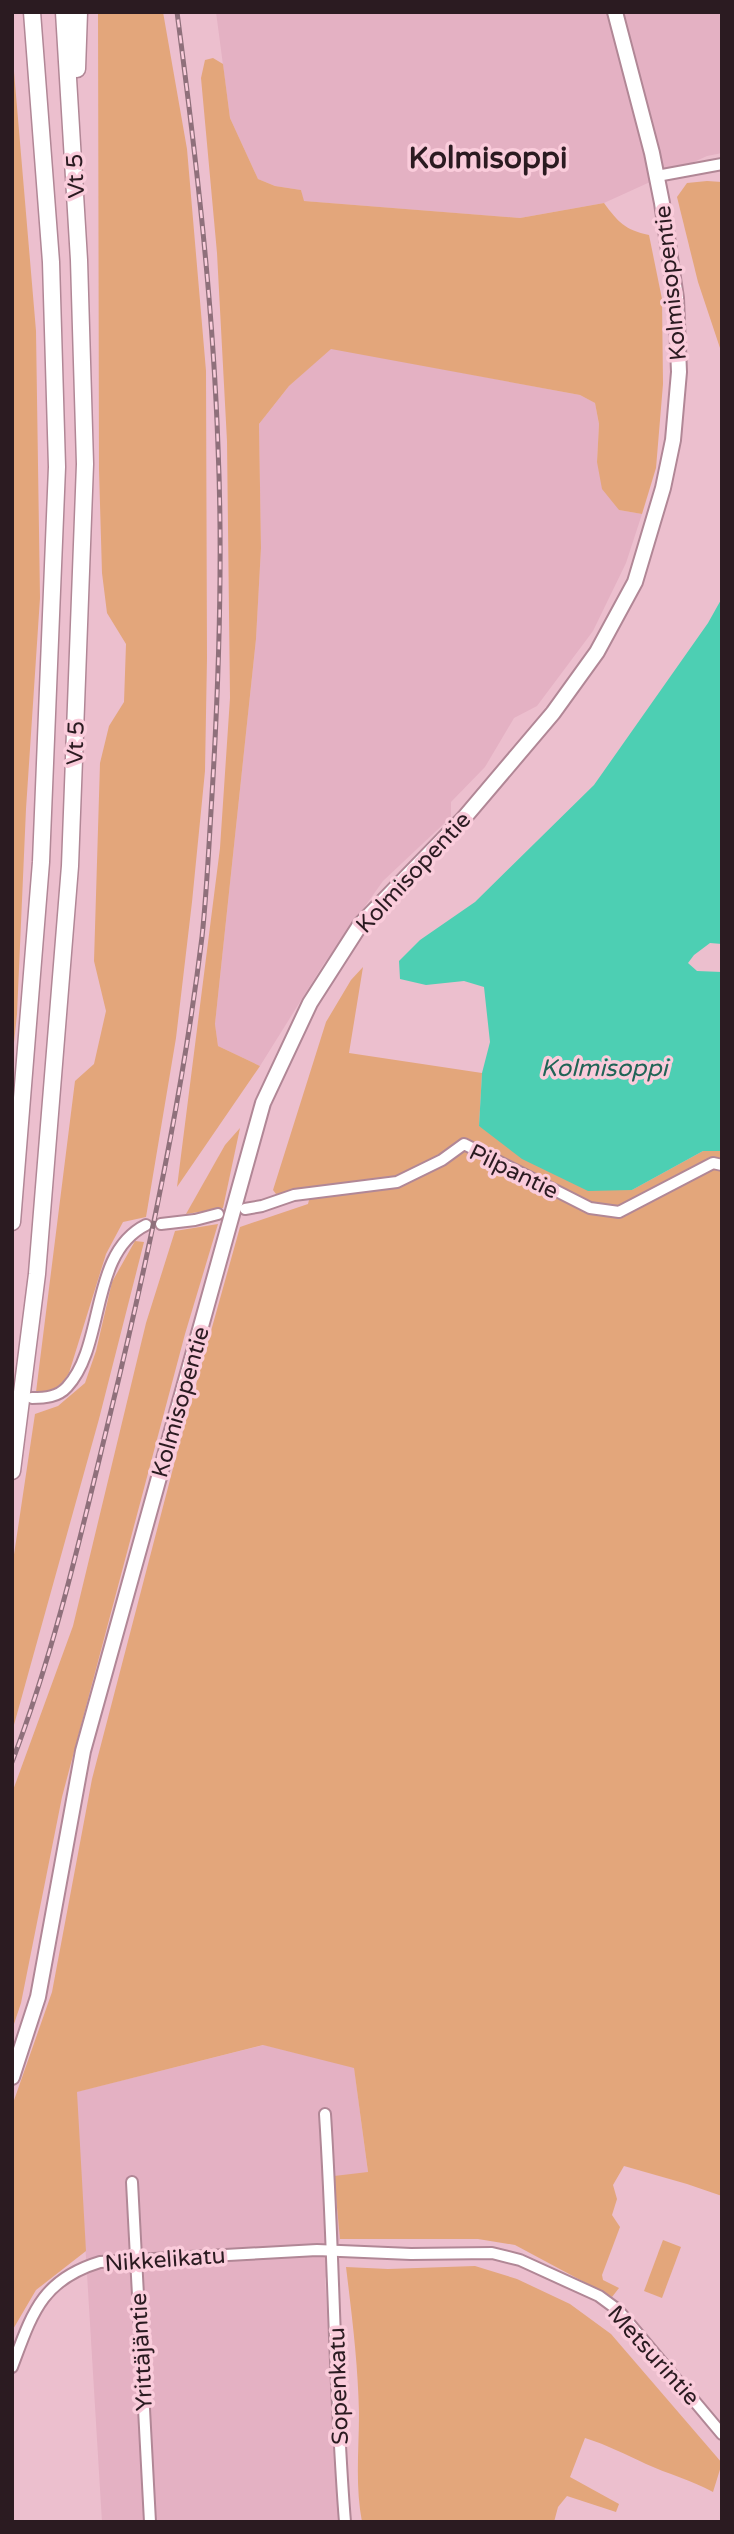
<svg xmlns="http://www.w3.org/2000/svg" width="734" height="2534" viewBox="0 0 734 2534" font-family="'Varela Round',sans-serif">
<style>
.built{fill:#e4b1c3}
.green{fill:#e3a67b}
.water{fill:#4dcfb3}
.lines{fill:none;stroke-linecap:round;stroke-linejoin:round}
.minor-casing{stroke:#b18796;stroke-width:14}
.major-casing{stroke:#b18796;stroke-width:18}
.highway-casing{stroke:#b18796;stroke-width:19}
.minor{stroke:#fff;stroke-width:10}
.major{stroke:#fff;stroke-width:14}
.highway{stroke:#fff;stroke-width:16}
.rail-casing{stroke:#8f707b;stroke-width:5}
.rail{stroke:#faccdb;stroke-width:2.5;stroke-dasharray:8;stroke-linecap:butt}
.labels{text-anchor:middle;stroke-width:7;stroke-linejoin:round;paint-order:stroke}
.street-label{font-size:23px;fill:#2b1b21;stroke:#faccdb}
.water-label{font-size:24px;font-style:italic;fill:#206456;stroke:#faccdb}
.district-label{font-size:30px;font-weight:bold;fill:#2b1b21;stroke:#faccdb}
</style>
<rect width="100%" height="100%" fill="#ecbfce"/>
<!-- built -->
<g class="built">
<polygon points="216,12 722,12 722,153 707,156 604,203 520,218 303,201 301,190 275,186 258,179 230,118"/>
<polygon points="331,348 580,395 595,403 599,424 597,462 619,510 642,514 626,563 593,631 537,706 514,718 485,767 451,802 451,817 383,881 323,965 260,1066 218,1046 215,1024 256,639 261,548 259,424 289,386"/>
<polygon points="264,2045 354,2067 368,2173 334,2177 340,2239 325,2279 339,2522 102,2522 76,2092"/>
</g>
<!-- green -->
<g class="green">
<path d="M98,12h65l24,137 19,222 1,287 -2,113 -13,131 -16,136 -30,179 -23,5 -17,32 -37,119c-9,14 -16,19 -33,19l39,-311 19,-17 12,-53 -12,-50 6,-198 9,-37 15,-24 2,-58 -19,-31 -5,-40 -3,-103z"/>
<polygon points="12,48 36,331 40,598 26,809 17,1014 12,1062"/>
<path d="M213,58l10,6 7,54 28,61 17,7 26,4 3,11 216,17 84,-15c14,19 21,27 45,32l13,64 1,85 -7,84 -14,46 -23,-4 -17,-21 -5,-27 2,-38 -4,-21 -15,-8 -249,-46 -42,37 -30,38 2,124 -5,91 -41,385 3,22 42,20 -83,121 43,-339 10,-150 -3,-257 -10,-188 -16,-175 4,-18z"/>
<polygon points="707,181 722,182 722,354 698,282 677,197 687,183"/>
<polygon points="363,967 349,1053 482,1073 479,1126 632,1190 703,1151 722,1151 722,2196 687,2184 624,2166 613,2185 617,2199 612,2215 620,2227 602,2275 603,2280 619,2288 612,2297 515,2245 478,2239 340,2239 334,2176 368,2172 354,2068 263,2045 77,2092 86,2251 36,2290 12,2331 12,2106 52,1992 92,1779 177,1453 240,1227 308,1204 312,1188 276,1194 273,1190 326,1022 351,980"/>
<polygon points="240,1128 223,1208 186,1214 225,1145"/>
<polygon points="218,1224 185,1334 62,1797 21,2003 12,2030 12,1793 73,1626 146,1323 175,1231"/>
<polygon points="135,1241 144,1242 99,1419 12,1732 12,1568 35,1414 58,1406 85,1383 96,1351 112,1282"/>
<polygon points="663,2240 681,2247 662,2298 644,2291"/>
<path d="M475,2266l42,13 53,25 41,30 111,129 -9,29c-22,-12 -45,-18 -67,-28 -21,-10 -39,-19 -61,-26l-15,39 49,27 -3,8 -49,-16 -9,11 -4,15h-192c-7,-37 -3,-72 -3,-109 -1,-49 -7,-97 -13,-146l42,2z"/>
</g>
<!-- water -->
<polygon class="water" points="722,598 722,944 710,943 694,955 688,963 697,971 722,972 722,1151 703,1151 632,1190 588,1191 522,1159 479,1126 482,1073 490,1042 484,987 464,981 426,985 400,979 399,961 420,940 475,902 594,785 708,623"/>
<g class="lines">
<defs>
<g id="minor">
<polyline points="657,176 722,164"/>
<polyline points="245,1209 262,1206 294,1195 397,1182 442,1160 464,1144 590,1208 619,1212 713,1163 722,1165"/>
<polyline points="161,1224 195,1220 218,1214"/>
<path d="M32,1398c13,0 26,-1 35,-11 39,-42 22,-134 79,-162"/>
<path d="M325,2114c9,136 9,272 20,408"/>
<polyline points="132,2182 150,2522"/>
<path d="M12,2367c20,-53 29,-87 88,-105l217,-12 94,4 81,-1 28,7 79,36 19,14 104,124"/>
</g>
<polyline id="major" points="12,2077 38,1997 83,1751 263,1103 310,1003 360,925 464,818 553,713 597,652 635,582 663,488 673,440 679,372 676,298 662,203 652,153 615,12"/>
<g id="highway">
<polyline points="77,69 79,12"/>
<polyline points="12,1222 41,862 57,467 51,262 32,12"/>
<polyline points="12,1471 37,1274 70,866 85,464 79,260 64,12"/>
</g>
</defs>
<!-- minor casing -->
<use href="#minor" class="minor-casing"/>
<!-- major casing -->
<use href="#major" class="major-casing"/>
<!-- highway casing -->
<use href="#highway" class="highway-casing"/>
<!-- minor -->
<use href="#minor" class="minor"/>
<!-- major -->
<use href="#major" class="major"/>
<!-- highway -->
<use href="#highway" class="highway"/>
<defs>
<path id="rail" d="M12,1762c43,-112 69,-228 97,-343 39,-159 73,-319 93,-482 5,-47 7,-95 10,-142 7,-116 11,-232 6,-348 -5,-145 -22,-290 -41,-435"/>
</defs>
<!-- rail casing -->
<use href="#rail" class="rail-casing"/>
<!-- rail -->
<use href="#rail" class="rail"/>
</g>
<g class="labels">
<!-- street labels -->
<g class="street-label">
<text transform="translate(75 176) rotate(-93)" y="8">Vt 5</text>
<text transform="translate(670 283) rotate(-96)" y="8">Kolmisopentie</text>
<text transform="translate(75 743) rotate(-88)" y="8">Vt 5</text>
<text transform="translate(413 872) rotate(-47)" y="8">Kolmisopentie</text>
<text transform="translate(514 1171) rotate(26)" y="8">Pilpantie</text>
<text transform="translate(180 1402) rotate(-74)" y="8">Kolmisopentie</text>
<text transform="translate(165 2259) rotate(-4)" y="8">Nikkelikatu</text>
<text transform="translate(141 2352) rotate(-93)" y="8">Yrittäjäntie</text>
<text transform="translate(654 2355) rotate(48)" y="8">Metsurintie</text>
<text transform="translate(338 2386) rotate(-92)" y="8">Sopenkatu</text>
</g>
<!-- water labels -->
<g class="water-label">
<text x="604" y="1076">Kolmisoppi</text>
</g>
<!-- district labels -->
<g class="district-label">
<text x="488" y="168">Kolmisoppi</text>
</g>
</g>
<!-- border -->
<rect width="734" height="2534" fill="none" stroke="#2b1b21" stroke-width="28"/>
</svg>
